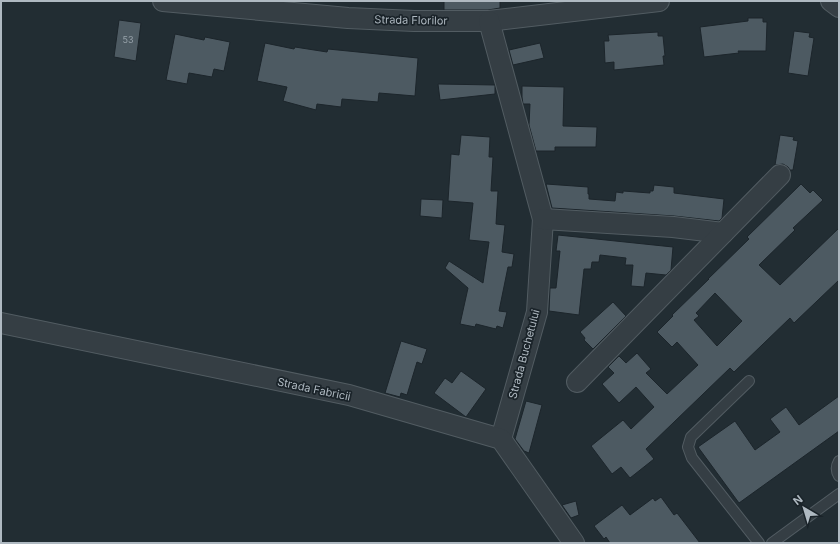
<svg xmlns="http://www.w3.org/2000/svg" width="840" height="544" viewBox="0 0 840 544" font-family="Inter,sans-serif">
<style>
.building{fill:#4d5a62;stroke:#1c252b;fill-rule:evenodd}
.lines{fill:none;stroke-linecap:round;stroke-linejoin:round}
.service-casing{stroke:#525c62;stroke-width:12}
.minor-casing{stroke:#525c62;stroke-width:22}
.service{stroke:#353e44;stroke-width:10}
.minor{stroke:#353e44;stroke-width:20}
.labels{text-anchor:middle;stroke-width:3.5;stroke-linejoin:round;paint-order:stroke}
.number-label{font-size:9px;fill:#96a1a9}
.street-label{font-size:11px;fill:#afb9c1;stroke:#1a2329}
</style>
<rect width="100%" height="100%" fill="#222d33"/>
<!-- building -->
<g class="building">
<polygon points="444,1 500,1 500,8 488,10 444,10"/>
<polygon points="748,18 763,18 763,22 767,22 766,51 738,51 739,53 704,57 700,27 748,21"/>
<polygon points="119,20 141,23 136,61 114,57"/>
<polygon points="794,31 810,33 809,37 814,38 808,76 788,73"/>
<polygon points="658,32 658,36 663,36 665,56 663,56 664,65 614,70 614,62 605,63 604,41 609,41 608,35"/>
<polygon points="175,34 204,40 205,37 230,42 224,71 214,69 212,77 189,73 187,84 166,80"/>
<polygon points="265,43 294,49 295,47 327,52 328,49 418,58 415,96 379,93 378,102 342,99 341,107 317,104 316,110 283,101 287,87 257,81"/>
<polygon points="540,43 544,58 513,65 509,50"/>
<polygon points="438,84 495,85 495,94 440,100"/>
<polygon points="522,86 564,87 563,126 597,127 596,147 555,147 555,151 536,151 529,125 530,104 523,104 522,97"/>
<polygon points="461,135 490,137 489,157 493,157 491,191 498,191 496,224 505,225 502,252 514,254 512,267 508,267 499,311 507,312 503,328 497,326 496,329 476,324 475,327 460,324 468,288 445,268 449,261 483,283 489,242 469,240 473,203 448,201 451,154 459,155"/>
<polygon points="780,135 794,137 793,140 798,141 793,170 790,170 788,167 783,164 775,165"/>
<polygon points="546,184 588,187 588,194 589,194 589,199 615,201 616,192 623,193 623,191 650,193 650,191 653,191 654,185 674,187 674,193 724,199 722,218 719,221 674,216 552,208"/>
<path d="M801,184l9,9 3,-3 10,10 -30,28 2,2 -36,35 21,20 59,-57v52l-45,43 -4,-5 -56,54 -4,-4 -84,81 8,10 -24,19 -9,-11 -9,7 -21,-28 32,-26 8,9 23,-22 -18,-20 -17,16 -17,-19 12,-11 -6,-6 11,-11 7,7 11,-10 14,16 -5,4 21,21 31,-29 -21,-23 -5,5 -15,-15 16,-16 -1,-1 37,-36h-1l41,-40 -2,-2zM715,293l27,28 -25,25 -23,-26 5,-4 -3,-3z"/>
<polygon points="421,199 443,200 442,218 420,216"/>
<polygon points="558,235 673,247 671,270 666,275 646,273 644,287 631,286 633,265 625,265 626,258 600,255 599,262 592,262 591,269 584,269 579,315 549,311 550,288 556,288 560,251 556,251"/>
<polygon points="613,302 626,316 593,349 584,340 585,338 580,332"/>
<polygon points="401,341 427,349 422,364 417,362 407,395 401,393 400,397 385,393"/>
<polygon points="461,371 486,389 466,417 434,393 445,378 452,383"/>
<polygon points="839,396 839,431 739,503 698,447 735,421 755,450 780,432 770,419 786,407 799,425"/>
<polygon points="526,401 542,405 529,453 524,451 515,439"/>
<polygon points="661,497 674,515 677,513 700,543 610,543 606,537 604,539 594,526 622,505 630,515 653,498 655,501"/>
<polygon points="576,501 579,515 571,518 562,505"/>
</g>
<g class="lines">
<defs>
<g id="service">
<polyline points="749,381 691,437 688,447 692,458 759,543"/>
<path d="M839,461c-3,5 -3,10 0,15"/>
<polyline points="772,543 839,494"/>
</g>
<g id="minor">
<polyline points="163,1 348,18 414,21 489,21 659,1"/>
<polyline points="831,1 839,7"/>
<polyline points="489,21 543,219 537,312 501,439"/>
<polyline points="543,219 673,227 723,233"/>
<polyline points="1,323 349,395 501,439 574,543"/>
<polyline points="577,382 780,175"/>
</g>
</defs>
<!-- service casing -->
<use href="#service" class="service-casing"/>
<!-- minor casing -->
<use href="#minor" class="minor-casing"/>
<!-- service -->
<use href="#service" class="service"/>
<!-- minor -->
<use href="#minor" class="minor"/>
</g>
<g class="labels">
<!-- number labels -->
<g class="number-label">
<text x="128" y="43">53</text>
</g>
<!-- street labels -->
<g class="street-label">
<text transform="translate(411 20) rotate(1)" y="4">Strada Florilor</text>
<text transform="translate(524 354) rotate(-75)" y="4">Strada Buchetului</text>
<text transform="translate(314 389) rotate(12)" y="4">Strada Fabricii</text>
</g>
</g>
<!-- border -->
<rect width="840" height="544" fill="none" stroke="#afb9c1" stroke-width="4"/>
<!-- north arrow -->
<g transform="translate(804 508) rotate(322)" stroke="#1a2329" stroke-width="3" paint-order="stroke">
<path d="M0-3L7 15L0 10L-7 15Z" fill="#afb9c1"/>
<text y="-6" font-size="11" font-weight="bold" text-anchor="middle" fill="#afb9c1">N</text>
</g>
</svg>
